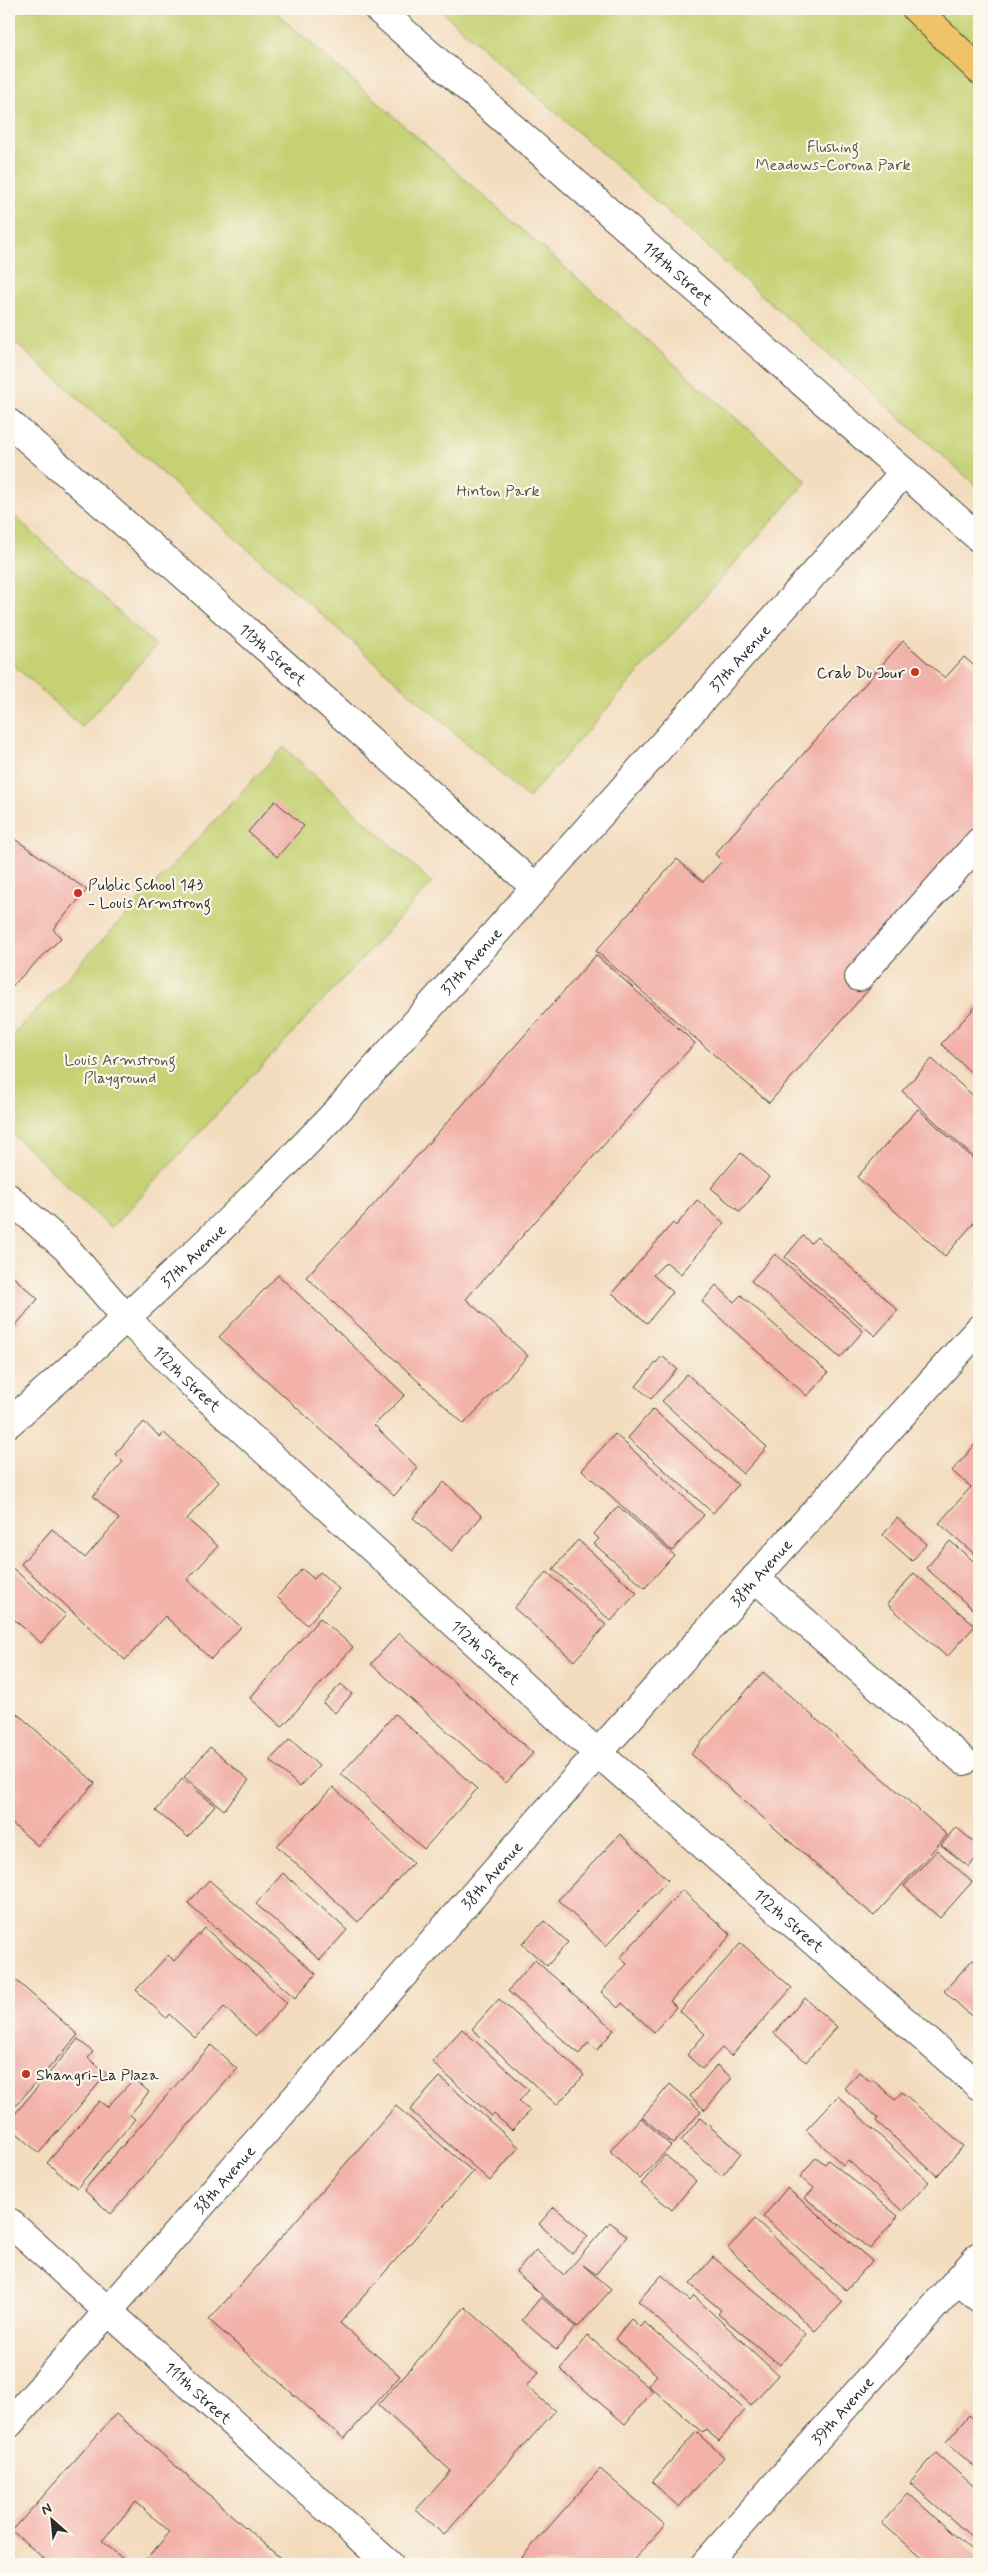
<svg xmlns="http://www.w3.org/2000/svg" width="988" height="2573" viewBox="0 0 988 2573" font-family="Mynerve,sans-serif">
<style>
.green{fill:#c5d173;stroke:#787e4f}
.building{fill:#f2b1a9}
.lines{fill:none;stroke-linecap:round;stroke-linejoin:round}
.minor-casing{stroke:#494641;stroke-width:30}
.highway-casing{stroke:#494641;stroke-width:30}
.minor{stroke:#fff;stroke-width:28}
.highway{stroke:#efc469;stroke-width:28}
.poi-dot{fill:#c8321e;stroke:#fbf7ec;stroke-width:2}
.labels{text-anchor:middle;stroke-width:4.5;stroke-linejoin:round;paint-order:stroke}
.park-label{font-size:16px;fill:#52543d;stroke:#fbf7ec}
.street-label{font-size:16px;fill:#2b2b2b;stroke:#fbf7ec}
.poi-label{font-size:16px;fill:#2b2b2b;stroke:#fbf7ec;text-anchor:start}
</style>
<rect width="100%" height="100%" fill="#fbf7ec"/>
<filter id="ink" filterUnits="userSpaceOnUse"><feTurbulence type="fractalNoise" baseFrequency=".02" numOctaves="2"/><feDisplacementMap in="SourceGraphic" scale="10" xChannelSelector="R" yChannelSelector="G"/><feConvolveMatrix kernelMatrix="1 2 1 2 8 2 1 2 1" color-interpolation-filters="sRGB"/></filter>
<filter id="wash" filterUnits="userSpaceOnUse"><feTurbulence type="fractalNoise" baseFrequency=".0096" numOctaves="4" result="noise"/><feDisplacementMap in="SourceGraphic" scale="20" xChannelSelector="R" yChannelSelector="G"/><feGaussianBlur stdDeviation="1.12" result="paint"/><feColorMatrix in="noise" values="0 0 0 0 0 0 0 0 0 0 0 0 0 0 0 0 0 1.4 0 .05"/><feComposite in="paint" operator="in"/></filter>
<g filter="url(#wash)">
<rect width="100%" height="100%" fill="#f3dcbe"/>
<!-- green -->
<g class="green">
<polygon points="9,9 272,9 807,481 528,798 9,337"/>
<polygon points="439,9 979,9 979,488 923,438"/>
<polygon points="10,512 156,646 82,727 9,661"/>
<polygon points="284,747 432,883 111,1228 9,1130 9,1039"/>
</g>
<g id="blocks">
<!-- building -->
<g class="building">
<polygon points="903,641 945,678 964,657 979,670 979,824 851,970 870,988 769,1103 596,951 677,859 703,882 722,861 715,854"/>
<polygon points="275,801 304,826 277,857 248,832"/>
<polygon points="9,835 87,890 53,929 61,938 9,989"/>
<polygon points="596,955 695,1043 466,1299 528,1356 464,1424 306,1277 368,1211"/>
<polygon points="979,1003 979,1080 941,1044"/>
<polygon points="932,1059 979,1101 979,1162 902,1091"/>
<polygon points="918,1109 979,1164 979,1217 945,1256 857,1177"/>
<polygon points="741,1153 769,1177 740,1212 711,1188"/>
<polygon points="697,1200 724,1223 681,1274 666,1262 653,1275 673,1292 647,1323 612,1293 673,1223 676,1226"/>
<polygon points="803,1236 811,1243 817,1237 898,1310 875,1336 785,1257"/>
<polygon points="775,1254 863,1331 840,1358 751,1281"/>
<polygon points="9,1273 38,1299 9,1333"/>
<polygon points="278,1275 405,1395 374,1425 418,1468 394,1496 219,1337"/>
<polygon points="716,1285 734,1302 741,1295 828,1373 807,1396 702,1302"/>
<polygon points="662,1356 677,1369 651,1399 636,1386"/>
<polygon points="687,1374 767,1447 743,1474 662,1401"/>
<polygon points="653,1409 738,1485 713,1513 628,1438"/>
<polygon points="144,1422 160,1437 164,1433 219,1482 187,1519 218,1546 187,1580 241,1627 211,1659 165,1616 125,1660 21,1564 52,1529 85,1558 119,1519 93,1496 123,1462 115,1454"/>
<polygon points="615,1434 704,1515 672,1551 582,1470"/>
<polygon points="979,1440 979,1558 939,1523 971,1487 952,1471"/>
<polygon points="444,1482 482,1516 452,1551 413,1518"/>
<polygon points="618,1506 674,1555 645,1588 594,1544 599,1539 594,1534"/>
<polygon points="897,1518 927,1544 912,1561 883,1535"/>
<polygon points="578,1540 637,1593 611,1621 553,1569"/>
<polygon points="950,1541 979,1566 979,1615 926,1568"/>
<polygon points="9,1565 66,1615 41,1643 9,1615"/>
<polygon points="302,1569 314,1579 320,1572 339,1589 307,1625 277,1597"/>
<polygon points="547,1572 606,1625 574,1661 514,1608"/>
<polygon points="914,1573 975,1626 947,1657 887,1604"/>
<polygon points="320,1618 353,1647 282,1727 250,1698"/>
<polygon points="399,1633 533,1753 506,1783 371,1664"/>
<polygon points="763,1672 947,1835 874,1916 691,1754"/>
<polygon points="341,1684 352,1694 335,1713 323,1703"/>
<polygon points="9,1706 95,1783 38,1846 9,1821"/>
<polygon points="395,1714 477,1789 424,1849 341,1774"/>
<polygon points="290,1739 319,1766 300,1787 270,1760"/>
<polygon points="210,1747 249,1780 224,1810 184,1777"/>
<polygon points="182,1779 215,1805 188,1837 156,1811"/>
<polygon points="333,1787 413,1863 358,1922 277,1846"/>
<polygon points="956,1827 979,1846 979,1854 969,1867 941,1845"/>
<polygon points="620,1834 668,1880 606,1946 558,1900"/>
<polygon points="937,1850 972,1882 940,1918 904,1886"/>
<polygon points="283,1873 347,1930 320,1960 256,1904"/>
<polygon points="209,1880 316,1974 295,1998 188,1903"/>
<polygon points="682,1890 731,1935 670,2001 676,2007 654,2032 622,2003 618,2008 601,1992 627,1964 620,1958"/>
<polygon points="544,1921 568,1942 547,1966 522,1944"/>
<polygon points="205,1928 287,2003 256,2036 224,2007 195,2038 169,2014 166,2018 136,1990 168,1955 174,1961"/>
<polygon points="741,1943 792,1988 731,2056 722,2048 702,2069 687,2055 705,2034 680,2011"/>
<polygon points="973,1959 979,1965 979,2023 944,1991"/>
<polygon points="535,1960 614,2030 597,2050 588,2043 579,2054 508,1991"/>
<polygon points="9,1974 78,2035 9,2113"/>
<polygon points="805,1998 837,2027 806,2062 774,2033"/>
<polygon points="499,1999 584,2075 557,2105 472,2029"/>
<polygon points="462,2029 529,2090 519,2101 530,2111 512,2130 494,2114 492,2116 432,2062"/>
<polygon points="78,2039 93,2052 88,2058 107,2074 39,2153 9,2126 9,2121"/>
<polygon points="211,2045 237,2069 111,2214 84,2190"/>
<polygon points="717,2065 732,2078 705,2110 690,2096"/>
<polygon points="859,2072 871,2082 873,2080 895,2100 902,2092 963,2146 937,2176 876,2121 878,2118 844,2088"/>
<polygon points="440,2077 519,2147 490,2181 410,2110"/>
<polygon points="134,2079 149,2092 130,2115 135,2119 77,2188 47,2163 99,2101 107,2107"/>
<polygon points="670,2084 701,2111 673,2144 642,2117"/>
<polygon points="838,2096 929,2182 902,2211 848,2160 843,2165 806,2130"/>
<polygon points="396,2106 473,2172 340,2323 400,2376 344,2439 209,2320"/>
<polygon points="641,2118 671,2146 640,2179 611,2152 611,2149"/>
<polygon points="700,2118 741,2153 722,2176 681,2141"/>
<polygon points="665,2155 696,2181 672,2210 641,2184"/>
<polygon points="816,2157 825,2164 828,2160 898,2216 870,2249 805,2198 814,2188 800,2177"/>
<polygon points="787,2188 872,2261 846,2290 763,2217"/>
<polygon points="554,2207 588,2236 572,2254 539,2224"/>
<polygon points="755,2219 843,2302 815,2331 728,2248"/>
<polygon points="610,2222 627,2236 596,2274 583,2265 611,2290 578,2327 516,2272 536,2250 564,2275"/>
<polygon points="713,2257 806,2334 780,2365 718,2314 721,2310 690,2284"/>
<polygon points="662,2275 690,2301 694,2296 778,2375 751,2405 638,2301"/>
<polygon points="541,2297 576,2327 556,2350 522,2320"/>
<polygon points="465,2307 539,2372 526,2386 555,2411 444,2535 416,2510 451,2471 378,2405"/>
<polygon points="631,2319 640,2327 644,2322 745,2410 719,2441 706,2430 703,2433 648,2385 657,2375 615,2339"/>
<polygon points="588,2336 653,2391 625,2424 560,2369"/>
<polygon points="116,2414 153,2446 287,2564 142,2564 170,2532 136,2502 102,2541 129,2564 50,2564 12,2531"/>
<polygon points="969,2415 979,2424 979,2471 946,2442"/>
<polygon points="696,2432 724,2457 679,2507 652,2482"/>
<polygon points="936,2453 979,2491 979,2543 910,2483"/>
<polygon points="600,2469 665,2525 630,2564 516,2564"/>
<polygon points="908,2493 979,2557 979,2564 929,2564 882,2523"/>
</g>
</g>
</g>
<g filter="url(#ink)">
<use href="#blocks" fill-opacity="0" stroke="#494641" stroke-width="1"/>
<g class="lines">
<defs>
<g id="minor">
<path id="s1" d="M378,9l601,529"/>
<path id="s2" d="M9,423l166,144 360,320"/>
<polyline points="859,977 979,842"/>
<path id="s3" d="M9,1198l57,50 61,71 64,64 376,343 412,360"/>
<path id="s4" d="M9,1423c115,-101 226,-204 331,-315l564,-636"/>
<polyline points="755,1578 964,1761"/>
<path id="s5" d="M9,2222l380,342"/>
<polyline points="958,2280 979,2298"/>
<path id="s6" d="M9,2424l589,-671 381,-424"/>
<path id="s7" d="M705,2564l274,-308"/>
</g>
<polyline id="highway" points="916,9 979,70"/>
</defs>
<!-- minor casing -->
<use href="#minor" class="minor-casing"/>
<!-- highway casing -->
<use href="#highway" class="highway-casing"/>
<!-- minor -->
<use href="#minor" class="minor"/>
<!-- highway -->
<use href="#highway" class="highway"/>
</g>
</g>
<!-- markers -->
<g class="poi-dot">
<circle cx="915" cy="672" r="5"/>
<circle cx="78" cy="893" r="5"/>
<circle cx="26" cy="2074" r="5"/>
</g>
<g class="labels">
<!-- park labels -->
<g class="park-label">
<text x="833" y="152">Flushing<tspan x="833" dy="18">Meadows-Corona Park</tspan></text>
<text x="498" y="496">Hinton Park</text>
<text x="120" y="1065">Louis Armstrong<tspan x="120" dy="18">Playground</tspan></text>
</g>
<!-- street labels -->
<g class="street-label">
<text dy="6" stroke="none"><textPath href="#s1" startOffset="400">114th Street</textPath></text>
<text dy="6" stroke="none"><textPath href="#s2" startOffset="351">113th Street</textPath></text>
<text dy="6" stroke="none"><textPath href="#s4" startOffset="1059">37th Avenue</textPath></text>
<text dy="6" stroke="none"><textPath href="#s4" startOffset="654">37th Avenue</textPath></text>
<text dy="6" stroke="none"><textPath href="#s4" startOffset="249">37th Avenue</textPath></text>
<text dy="6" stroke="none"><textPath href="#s3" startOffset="254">112th Street</textPath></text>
<text dy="6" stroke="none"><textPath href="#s6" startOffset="1136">38th Avenue</textPath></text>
<text dy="6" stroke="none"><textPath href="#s3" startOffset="659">112th Street</textPath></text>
<text dy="6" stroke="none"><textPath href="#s6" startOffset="731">38th Avenue</textPath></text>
<text dy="6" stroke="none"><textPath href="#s3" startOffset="1064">112th Street</textPath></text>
<text dy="6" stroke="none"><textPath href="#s6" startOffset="326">38th Avenue</textPath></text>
<text dy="6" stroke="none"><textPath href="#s5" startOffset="255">111th Street</textPath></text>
<text dy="6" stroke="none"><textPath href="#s7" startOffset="206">39th Avenue</textPath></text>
</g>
<!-- poi labels -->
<g class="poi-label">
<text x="905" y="678" text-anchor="end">Crab Du Jour</text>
<text x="88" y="890">Public School 143<tspan x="88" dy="18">- Louis Armstrong</tspan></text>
<text x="36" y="2080">Shangri-La Plaza</text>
</g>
</g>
<!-- margin -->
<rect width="988" height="2573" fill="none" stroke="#fbf7ec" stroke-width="30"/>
<!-- north arrow -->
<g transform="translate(52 2520) rotate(333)" stroke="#fbf7ec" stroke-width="4" paint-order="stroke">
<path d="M0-4L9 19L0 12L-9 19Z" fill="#2b2b2b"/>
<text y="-8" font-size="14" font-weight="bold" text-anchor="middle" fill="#2b2b2b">N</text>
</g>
</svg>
